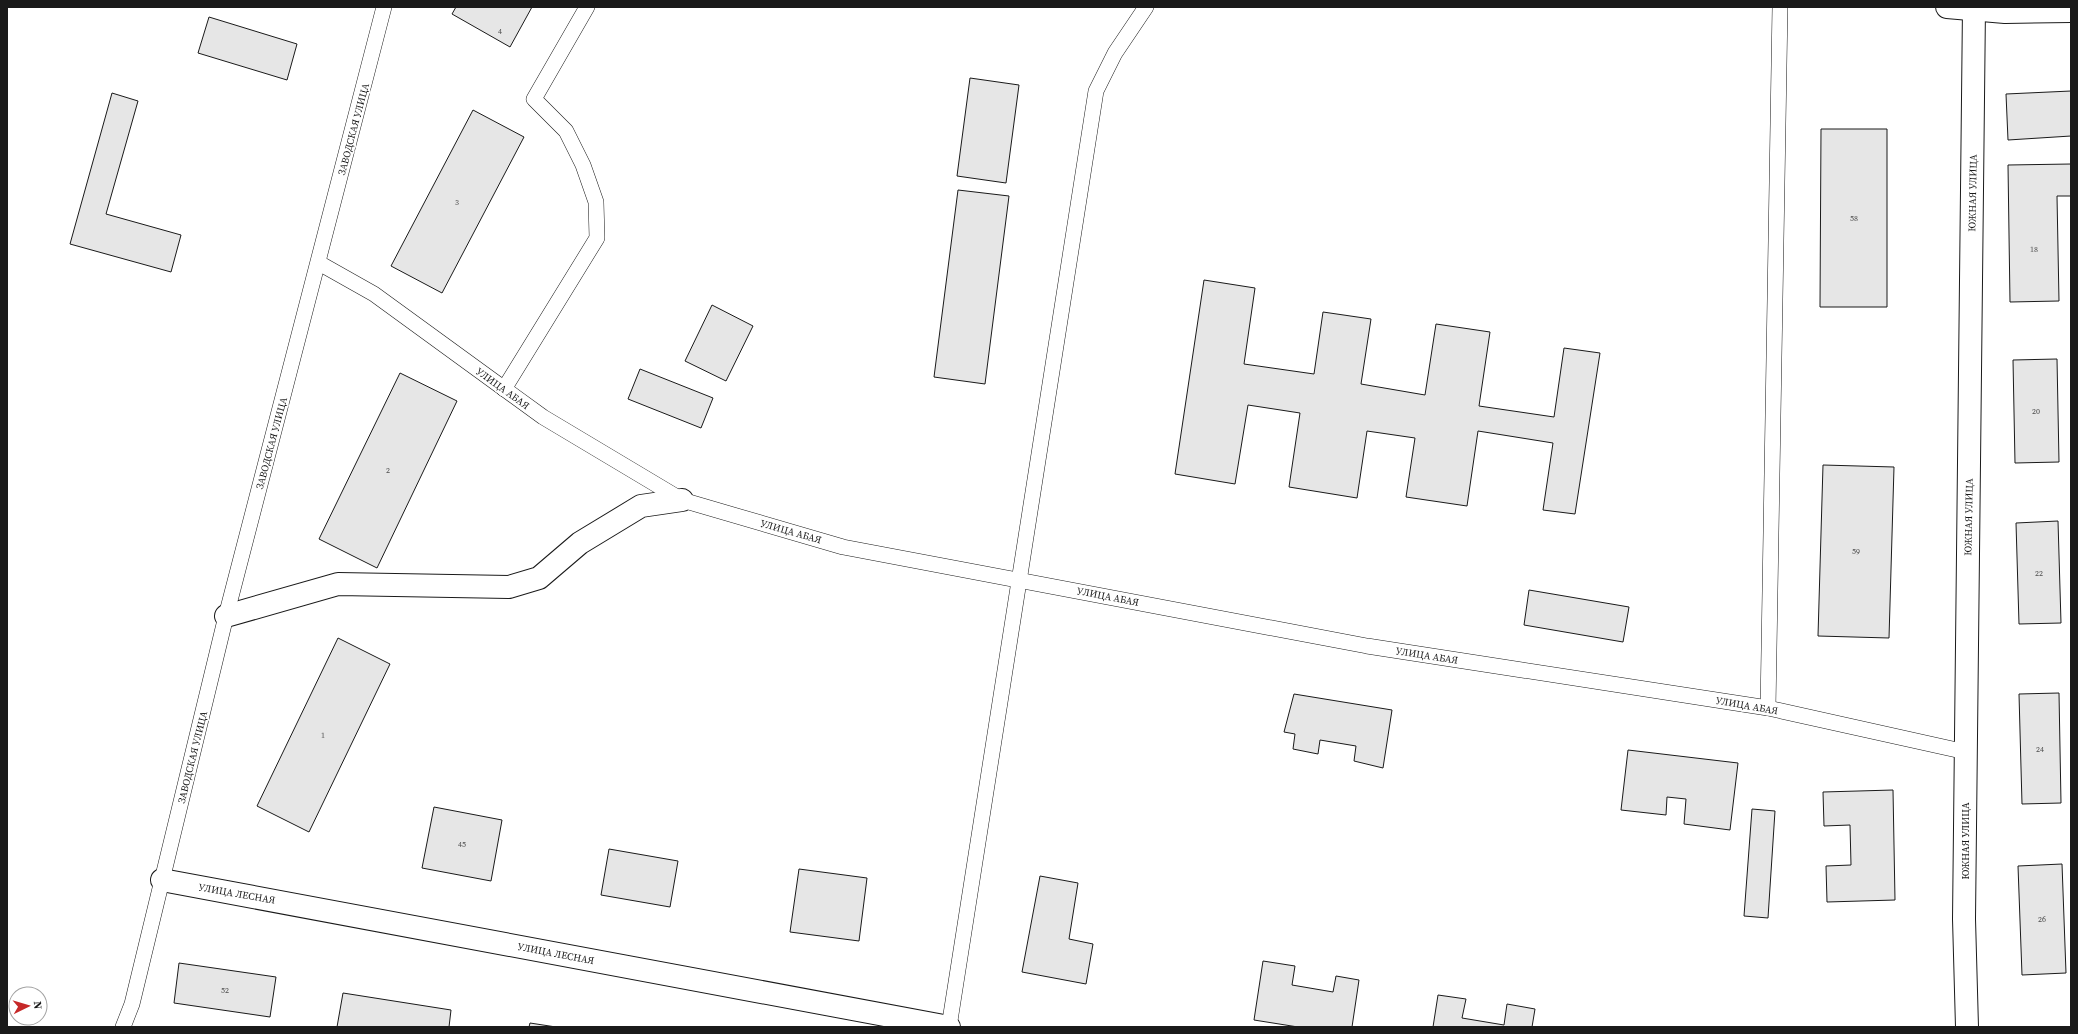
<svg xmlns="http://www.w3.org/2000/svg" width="2078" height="1034" viewBox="0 0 2078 1034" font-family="'Source Serif 4',serif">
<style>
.building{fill:#e6e6e6;stroke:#1a1a1a}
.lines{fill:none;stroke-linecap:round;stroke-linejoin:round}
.service-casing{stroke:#1a1a1a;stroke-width:16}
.minor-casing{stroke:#1a1a1a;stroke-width:24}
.service{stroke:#fff;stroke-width:15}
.minor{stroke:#fff;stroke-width:22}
.labels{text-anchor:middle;stroke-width:3;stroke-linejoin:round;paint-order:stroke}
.number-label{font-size:8px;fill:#4d4d4d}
.street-label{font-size:10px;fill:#1a1a1a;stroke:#fff}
</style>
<rect width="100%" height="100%" fill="#fff"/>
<!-- building -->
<g class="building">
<polygon points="456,7 532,7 510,47 452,14"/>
<polygon points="209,17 297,44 287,80 198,53"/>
<polygon points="970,78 1019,85 1006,183 957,176"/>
<polygon points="2071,91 2071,136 2008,140 2006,94"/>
<polygon points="112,93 138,101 106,214 181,235 171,272 70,244"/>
<polygon points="473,110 524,137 442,293 391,266"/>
<polygon points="1821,129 1887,129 1887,307 1820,307"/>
<polygon points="2071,164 2071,196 2057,196 2059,301 2010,302 2008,165"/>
<polygon points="958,190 1009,196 985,384 934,377"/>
<polygon points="1204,280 1255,288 1244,364 1314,374 1323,312 1371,319 1361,384 1425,395 1436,324 1490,332 1479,406 1554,417 1564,348 1600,353 1575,514 1543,510 1553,443 1478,431 1467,506 1406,497 1415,438 1367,431 1357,498 1289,487 1300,413 1248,405 1235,484 1175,474"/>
<polygon points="712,305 753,326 726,381 685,361"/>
<polygon points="2057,359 2059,462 2015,463 2013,360"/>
<polygon points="640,369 713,398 701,428 628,399"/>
<polygon points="400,373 457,401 377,568 319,539"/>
<polygon points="1823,465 1894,467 1889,638 1818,636"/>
<polygon points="2058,521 2061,623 2019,624 2016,523"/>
<polygon points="1529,590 1629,607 1623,642 1524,625"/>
<polygon points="338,638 390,664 309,832 257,806"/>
<polygon points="2059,693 2061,803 2022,804 2019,694"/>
<polygon points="1294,694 1392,710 1383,768 1354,761 1356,746 1320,740 1318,754 1293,749 1295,734 1284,732"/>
<polygon points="1628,750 1738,763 1730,830 1684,824 1686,799 1667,797 1666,815 1621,810"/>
<polygon points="1893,790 1895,900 1827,902 1826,866 1851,865 1850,825 1824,826 1823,792"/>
<polygon points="434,807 502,820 491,881 422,868"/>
<polygon points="1752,809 1775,811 1768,918 1744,916"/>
<polygon points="609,849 678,861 670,907 601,895"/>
<polygon points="2062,864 2066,973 2022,975 2018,866"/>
<polygon points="799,869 867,878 859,941 790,932"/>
<polygon points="1040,876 1078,883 1069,939 1093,944 1086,984 1022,972"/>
<polygon points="1263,961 1295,966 1292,985 1333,992 1336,976 1359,980 1352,1027 1298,1027 1254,1020"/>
<polygon points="179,963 276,977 270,1017 174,1003"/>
<polygon points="343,993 451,1010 449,1027 337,1027"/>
<polygon points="1438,995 1466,999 1462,1018 1504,1025 1507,1004 1535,1009 1532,1027 1433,1027"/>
<polygon points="530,1023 556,1027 529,1027"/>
</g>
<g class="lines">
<defs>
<g id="service">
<polyline points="319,263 374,294 543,417 682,500 843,547 1367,646 1768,708 1966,752"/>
<polyline points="504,389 597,238 596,202 583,165 566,131 534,99 587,7"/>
<polyline points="1768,708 1780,7"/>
<polyline points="123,1027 132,1004 226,616 384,7"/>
<polyline points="949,1027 1096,91 1115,53 1146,7"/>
</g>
<g id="minor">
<polyline points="1947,7 2005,12 2071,11"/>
<polyline points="226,616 338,584 509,587 539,578 580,543 641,506 682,500"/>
<polyline points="162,880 949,1027"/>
<polyline points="1967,1027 1964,919 1974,7"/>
</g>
</defs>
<!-- service casing -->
<use href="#service" class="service-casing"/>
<!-- minor casing -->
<use href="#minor" class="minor-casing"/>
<!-- service -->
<use href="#service" class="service"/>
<!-- minor -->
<use href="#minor" class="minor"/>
</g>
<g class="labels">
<!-- number labels -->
<g class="number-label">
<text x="500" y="34">4</text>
<text x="457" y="205">3</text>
<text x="1854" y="221">58</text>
<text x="2034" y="252">18</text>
<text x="2036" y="414">20</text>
<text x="388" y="473">2</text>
<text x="1856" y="554">59</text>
<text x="2039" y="576">22</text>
<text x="323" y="738">1</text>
<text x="2040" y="752">24</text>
<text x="462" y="847">45</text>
<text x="2042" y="922">26</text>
<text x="225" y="993">52</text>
</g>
<!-- street labels -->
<g class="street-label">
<text transform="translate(353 129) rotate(-75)" y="4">ЗАВОДСКАЯ УЛИЦА</text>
<text transform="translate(1972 193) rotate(-89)" y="4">ЮЖНАЯ УЛИЦА</text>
<text transform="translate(503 388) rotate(36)" y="4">УЛИЦА АБАЯ</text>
<text transform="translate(271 443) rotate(-75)" y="4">ЗАВОДСКАЯ УЛИЦА</text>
<text transform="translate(1968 517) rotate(-89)" y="4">ЮЖНАЯ УЛИЦА</text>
<text transform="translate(791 531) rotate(16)" y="4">УЛИЦА АБАЯ</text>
<text transform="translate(1108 596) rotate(11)" y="4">УЛИЦА АБАЯ</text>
<text transform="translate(1427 655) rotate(9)" y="4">УЛИЦА АБАЯ</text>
<text transform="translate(1747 705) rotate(10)" y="4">УЛИЦА АБАЯ</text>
<text transform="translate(192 757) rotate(-76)" y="4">ЗАВОДСКАЯ УЛИЦА</text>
<text transform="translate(1965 841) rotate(-90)" y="4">ЮЖНАЯ УЛИЦА</text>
<text transform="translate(237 893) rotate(10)" y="4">УЛИЦА ЛЕСНАЯ</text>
<text transform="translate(556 953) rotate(11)" y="4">УЛИЦА ЛЕСНАЯ</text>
</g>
</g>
<!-- border -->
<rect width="2078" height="1034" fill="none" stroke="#1a1a1a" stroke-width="16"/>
<!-- north arrow -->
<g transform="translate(28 1006) rotate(85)"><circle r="19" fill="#ffffff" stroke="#a3a3a3"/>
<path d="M0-3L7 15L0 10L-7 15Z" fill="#c62828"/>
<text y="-6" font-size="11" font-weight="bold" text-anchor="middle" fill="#1a1a1a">N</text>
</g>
</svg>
